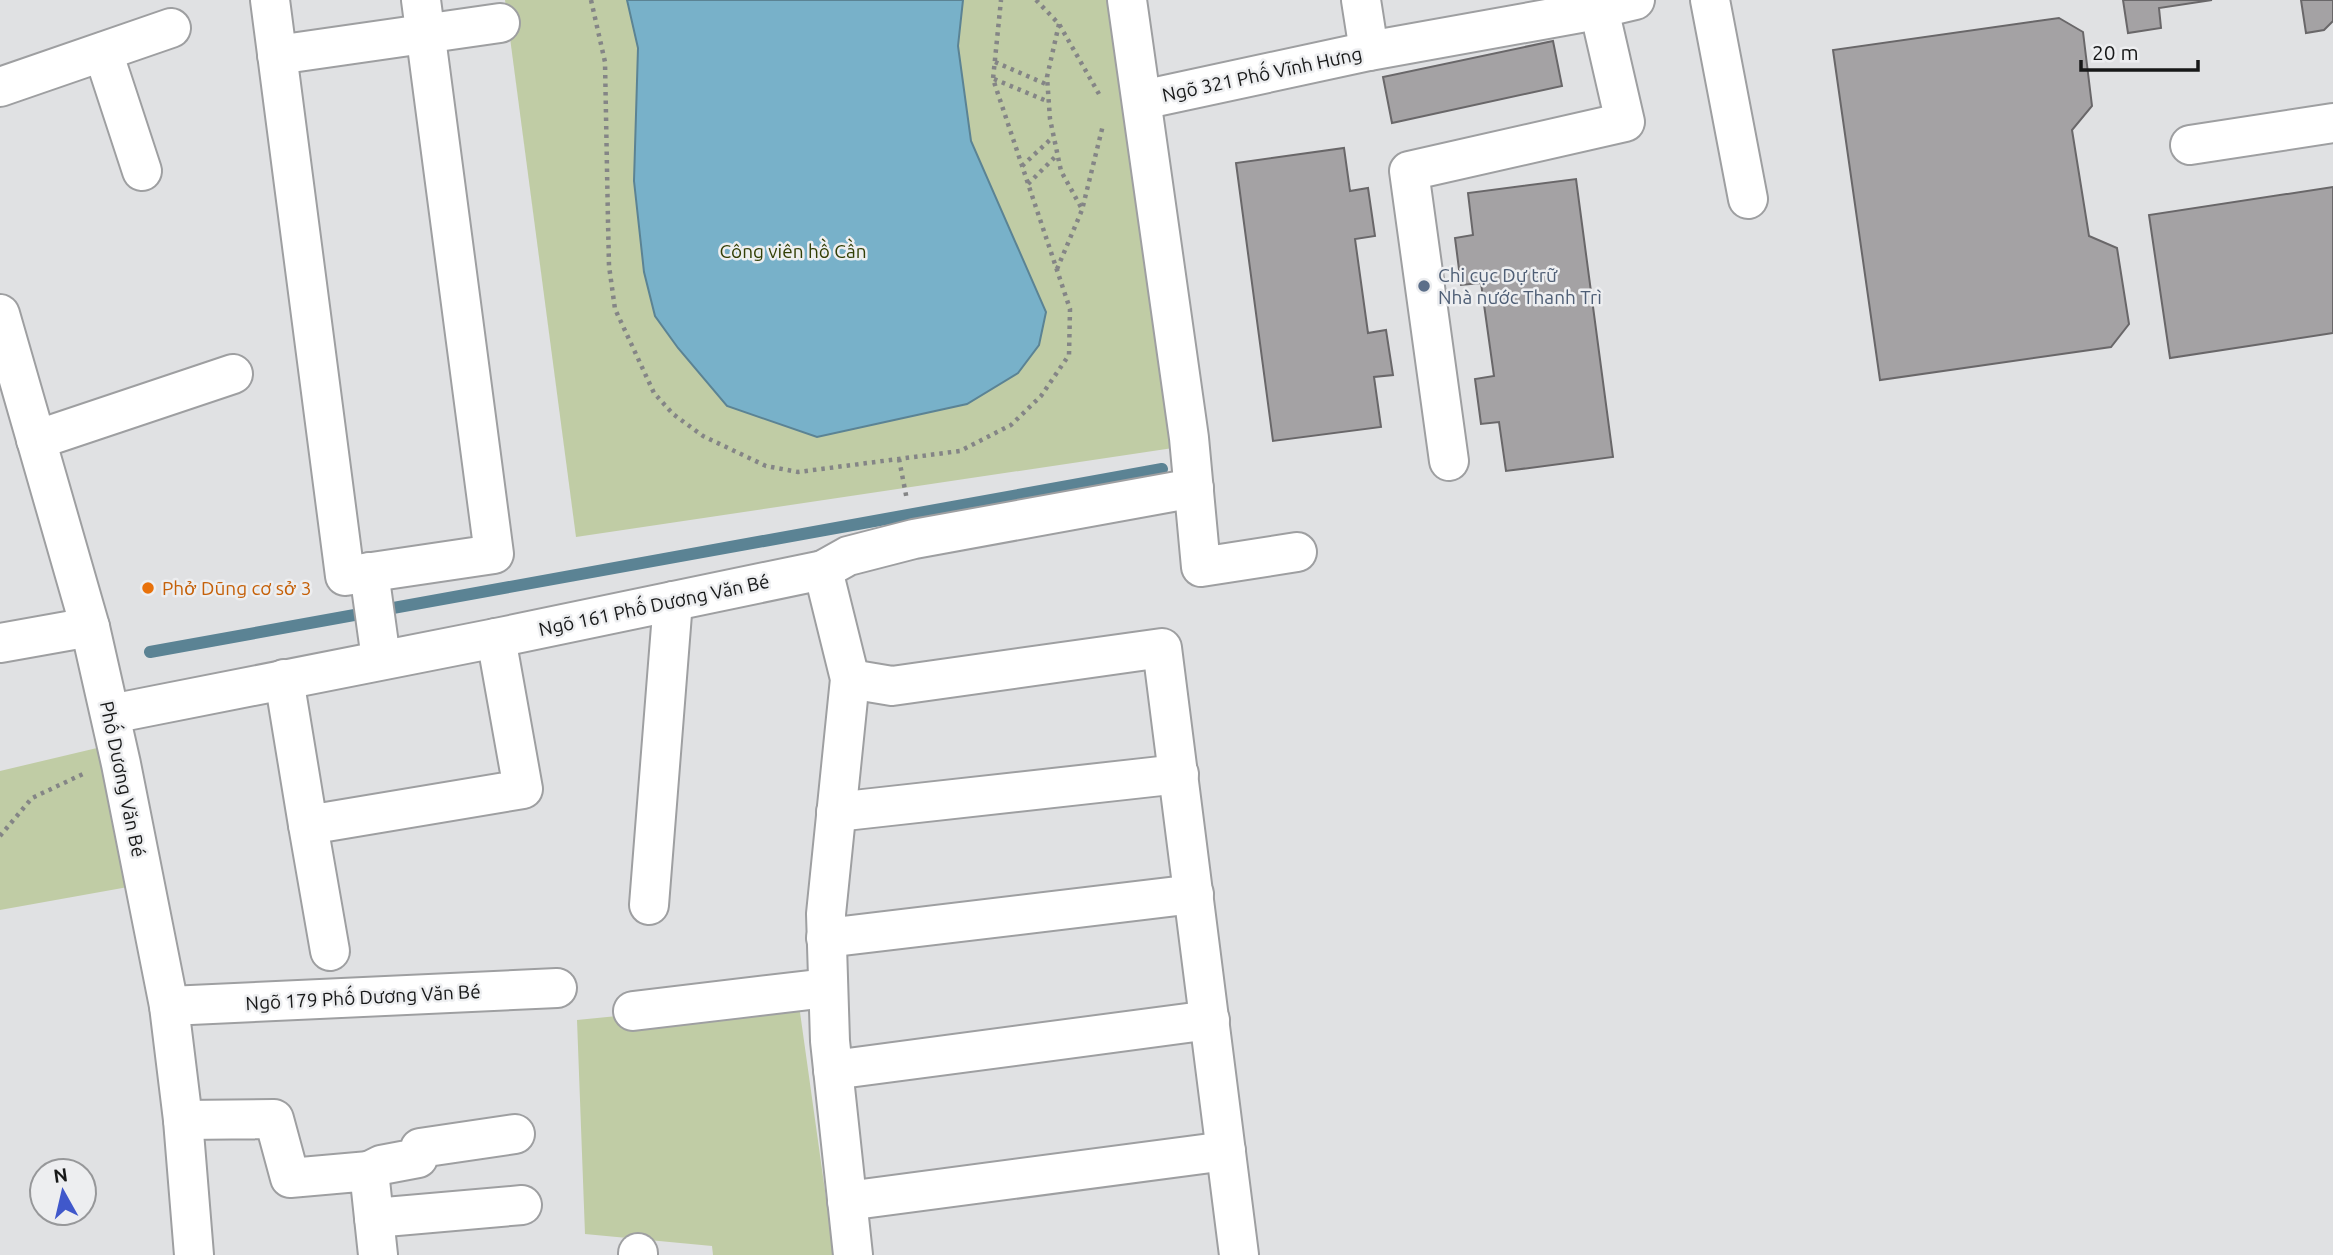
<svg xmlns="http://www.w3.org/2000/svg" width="2333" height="1255" viewBox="0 0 2333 1255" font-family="Ubuntu,sans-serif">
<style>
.green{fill:#c0cca5}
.water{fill:#78b1c9;stroke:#5b8394;stroke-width:2}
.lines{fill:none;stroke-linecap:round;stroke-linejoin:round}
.stream{stroke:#5b8394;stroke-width:12}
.building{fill:#a4a2a4;stroke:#696769;stroke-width:2}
.minor-casing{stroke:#9e9fa1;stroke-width:42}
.path{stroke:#848586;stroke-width:4.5;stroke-dasharray:3.5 5;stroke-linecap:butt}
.minor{stroke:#fff;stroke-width:38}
.service-dot{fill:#5c6f8a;stroke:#edeef0;stroke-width:2.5}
.food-dot{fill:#e8710a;stroke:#edeef0;stroke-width:2.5}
.labels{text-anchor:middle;stroke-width:5;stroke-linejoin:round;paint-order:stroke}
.street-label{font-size:19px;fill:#171818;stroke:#edeef0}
.park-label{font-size:19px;fill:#323f05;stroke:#edeef0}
.service-label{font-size:19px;fill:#4e5e75;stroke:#edeef0;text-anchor:start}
.food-label{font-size:19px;fill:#c56008;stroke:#edeef0;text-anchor:start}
</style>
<rect width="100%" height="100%" fill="#e0e1e3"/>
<!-- green -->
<g class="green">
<polygon points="505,0 1107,0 1173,448 576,537"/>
<polygon points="97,748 128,887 0,910 0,771"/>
<polygon points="798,998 834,1255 713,1255 712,1246 585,1234 577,1020"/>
</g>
<!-- water -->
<polygon class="water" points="627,0 963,0 958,46 971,141 1046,312 1039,345 1018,373 967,404 817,437 727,406 678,348 655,316 644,272 634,181 638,48"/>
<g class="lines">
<!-- stream -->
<polyline class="stream" points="150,652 1162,469"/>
</g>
<!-- building -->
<g class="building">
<polygon points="2123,0 2212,0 2159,8 2161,28 2128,33"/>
<polygon points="2301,0 2333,0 2333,21 2324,30 2306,33"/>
<polygon points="2059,18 2083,32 2092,106 2072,130 2089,236 2117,248 2129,324 2111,347 1880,380 1833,50"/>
<polygon points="1553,41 1562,86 1392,123 1383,77"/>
<polygon points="1344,148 1350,191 1368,188 1375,236 1355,239 1368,333 1386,330 1393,375 1374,377 1381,427 1273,441 1236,163"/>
<polygon points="1576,179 1613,457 1506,471 1499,422 1481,424 1475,379 1494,376 1481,283 1461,285 1455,238 1473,235 1468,193"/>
<polygon points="2333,187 2333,333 2170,358 2149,215"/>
</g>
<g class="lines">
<defs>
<g id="minor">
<polyline points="270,0 345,576 494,554 421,0"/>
<polyline points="1127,0 1189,438 1201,567 1297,552"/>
<polyline points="1361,0 1369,51"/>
<polyline points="1710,0 1748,199"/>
<polyline points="103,52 142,171"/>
<polyline points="277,55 500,23"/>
<polyline points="0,87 171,28"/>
<polyline points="1142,100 1369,51 1580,13 1635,0"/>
<polyline points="2190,145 2333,123"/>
<polyline points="0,314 90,627 121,764 169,1006 183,1120 194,1255"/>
<polyline points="36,440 233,374"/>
<polyline points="1449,461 1409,171 1625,122 1599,9"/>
<polyline points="823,570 850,679 826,914 830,1041 853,1255"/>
<polyline points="369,572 381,659"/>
<polyline points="0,643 90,627"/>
<polyline points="284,679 308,825 523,789 496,638"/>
<polyline points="850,679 892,686 1162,648 1239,1255"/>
<polyline points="111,714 496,638 823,570 848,556 914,539 1194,488"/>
<polyline points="836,812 1179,774"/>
<polyline points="308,825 330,951"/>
<polyline points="649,905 673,601"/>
<polyline points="826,938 1194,894"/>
<polyline points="169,1006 557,988"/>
<polyline points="633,1011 827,988"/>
<polyline points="833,1070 1210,1020"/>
<polyline points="183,1120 274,1119 290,1178 369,1171 378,1255"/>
<polyline points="369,1171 381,1165 418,1158 420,1148 515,1134"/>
<polyline points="847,1201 1226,1151"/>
<polyline points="374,1218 522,1205"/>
<polyline points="638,1253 638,1255"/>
</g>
</defs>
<!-- minor casing -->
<use href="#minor" class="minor-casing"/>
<!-- path -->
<g class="path">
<polyline points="591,0 605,62 608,222 609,266 615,309 654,393 673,414 703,436 766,466 798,472 960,451 1011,425 1041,396 1069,355 1070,309 993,79 1001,0"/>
<polyline points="1036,0 1059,24 1099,94"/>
<polyline points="1059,24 1047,77 1050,119 1061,171 1082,209"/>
<polyline points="995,62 1048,85"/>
<polyline points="994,79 1049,102"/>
<polyline points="1022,166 1053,137"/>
<polyline points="1028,184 1057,155"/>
<polyline points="1057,269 1082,210 1103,125"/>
<polyline points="899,459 907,500"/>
<polyline points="0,836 32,798 85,773"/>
</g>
<!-- minor -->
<use href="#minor" class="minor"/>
</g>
<!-- markers -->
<circle class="service-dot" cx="1424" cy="286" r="7"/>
<circle class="food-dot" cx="148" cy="588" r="7"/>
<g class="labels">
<!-- street labels -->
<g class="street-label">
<text transform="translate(1262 74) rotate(-12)" y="7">Ngõ 321 Phố Vĩnh Hưng</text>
<text transform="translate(654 605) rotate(-12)" y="7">Ngõ 161 Phố Dương Văn Bé</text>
<text transform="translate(123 779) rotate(78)" y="7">Phố Dương Văn Bé</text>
<text transform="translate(363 997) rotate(-3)" y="7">Ngõ 179 Phố Dương Văn Bé</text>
</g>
<!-- park labels -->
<g class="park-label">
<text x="793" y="258">Công viên hồ Cần</text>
</g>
<!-- service labels -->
<g class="service-label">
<text x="1438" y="282">Chi cục Dự trữ<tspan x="1438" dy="22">Nhà nước Thanh Trì</tspan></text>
</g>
<!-- food labels -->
<g class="food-label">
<text x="162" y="595">Phở Dũng cơ sở 3</text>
</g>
</g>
<!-- north arrow -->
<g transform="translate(63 1192) rotate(352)"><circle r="33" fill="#edeef0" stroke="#97989a" stroke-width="2"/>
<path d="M0-5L12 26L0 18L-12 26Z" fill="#4058cb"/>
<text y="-10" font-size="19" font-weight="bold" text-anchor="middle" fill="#171818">N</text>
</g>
<!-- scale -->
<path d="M2081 60v10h117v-10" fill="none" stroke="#171818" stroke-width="3.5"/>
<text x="2092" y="60" font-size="21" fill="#171818" stroke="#edeef0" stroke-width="5" paint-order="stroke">20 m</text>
</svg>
